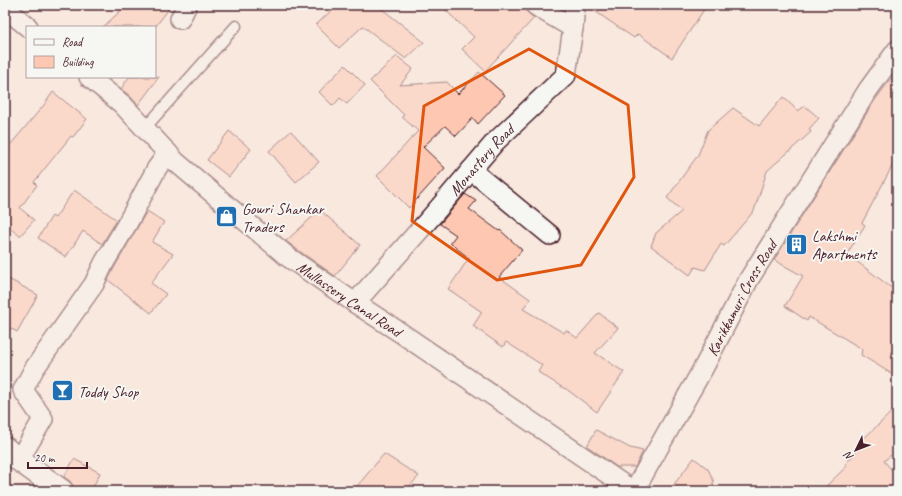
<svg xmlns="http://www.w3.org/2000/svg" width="902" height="496" viewBox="0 0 902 496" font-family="Caveat,sans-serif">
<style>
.building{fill:#fec7b1;stroke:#4a1f2b}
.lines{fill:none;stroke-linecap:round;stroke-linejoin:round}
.lane-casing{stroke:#4a1f2b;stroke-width:13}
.street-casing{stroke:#4a1f2b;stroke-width:22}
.secondary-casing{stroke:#4a1f2b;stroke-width:25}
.lane{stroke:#f6f6f2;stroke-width:10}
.street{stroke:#f6f6f2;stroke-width:19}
.secondary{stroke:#f6f6f2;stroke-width:22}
.marked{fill:none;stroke:#e0560e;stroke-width:3;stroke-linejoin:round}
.labels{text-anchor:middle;stroke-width:4;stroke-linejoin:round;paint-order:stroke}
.street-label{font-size:16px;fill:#4a1f2b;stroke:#f6f6f2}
.poi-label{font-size:16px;fill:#4a1f2b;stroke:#f6f6f2;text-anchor:start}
</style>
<rect width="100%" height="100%" fill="#f8e8de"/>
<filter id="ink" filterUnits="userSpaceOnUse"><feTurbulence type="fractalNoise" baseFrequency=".025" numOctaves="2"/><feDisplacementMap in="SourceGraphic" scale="8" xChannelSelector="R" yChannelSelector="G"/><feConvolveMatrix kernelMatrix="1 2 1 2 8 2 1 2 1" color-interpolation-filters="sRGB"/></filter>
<g filter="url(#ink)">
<!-- building -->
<g class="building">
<polygon points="127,5 172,5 155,27 103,27"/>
<polygon points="337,5 377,5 424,42 406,59 363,26 339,48 316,25"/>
<polygon points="440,5 524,5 525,10 529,14 534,18 485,71 462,49 474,37"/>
<polygon points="586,5 707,5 672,58 638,34 634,38"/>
<polygon points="397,56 413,69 400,85 447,82 458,94 479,72 505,95 478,124 473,118 456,136 445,126 423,147 445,168 409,208 377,176 418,131 402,117 404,115 370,81"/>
<polygon points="345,65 365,85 347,104 340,98 333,106 319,92"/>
<polygon points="897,71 897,157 862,223 865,225 847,254 897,292 897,377 861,355 862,349 809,317 807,321 785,306 803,276 774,260 875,100"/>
<polygon points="129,77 159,77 138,105 130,96 121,89"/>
<polygon points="53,92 87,119 73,137 71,136 34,182 37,185 20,208 34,220 20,236 6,225 5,227 5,151 44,105"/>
<polygon points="783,97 798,111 805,106 819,118 809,129 811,132 767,171 754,211 724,246 721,244 705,270 695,267 690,275 651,246 656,233 682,211 667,198 698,155 708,130 733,108 759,126"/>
<polygon points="229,131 251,149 229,177 207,160"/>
<polygon points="291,131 319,162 296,182 269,151"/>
<polygon points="74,190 117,220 102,244 83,231 66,257 38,238 52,216 55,218"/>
<polygon points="465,194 476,201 469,209 499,231 500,230 522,250 499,277 530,299 523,309 564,333 566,330 577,338 599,313 618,328 595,353 624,372 597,412 565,388 565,389 538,372 542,365 506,342 503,347 473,326 482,312 448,289 469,258 450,243 456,235 440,224"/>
<polygon points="320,210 360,245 335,276 295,248 286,241"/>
<polygon points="147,211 164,222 152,242 173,254 151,283 166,294 151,313 108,280 114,268"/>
<polygon points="5,277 38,295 17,332 5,325"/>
<polygon points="897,407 897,450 884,461 897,476 897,481 887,491 821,491 847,466 845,464 861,447 858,444"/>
<polygon points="596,430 630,448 643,451 635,467 617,467 587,446"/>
<polygon points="384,454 419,476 405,491 353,491"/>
<polygon points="694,458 708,469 714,482 707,491 669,491"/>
<polygon points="74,459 100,473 91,491 76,491 74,490 73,486 70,481 64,477"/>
</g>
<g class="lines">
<defs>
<polyline id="lane" points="145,128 236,26"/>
<g id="street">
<polyline points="535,5 544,11 573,28"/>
<polyline points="5,8 28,27"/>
<polyline points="180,19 187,5"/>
<path id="s1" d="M89,77l33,27 54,58 112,95 67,46 46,30 232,158"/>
<polyline points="471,170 550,235"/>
<path id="s2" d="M355,303l77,-87 63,-74 71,-67 7,-47 2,-23"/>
<polyline points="19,460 43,419 23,390 34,369 94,284 104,263 127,224 157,168 168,153"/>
<path id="s3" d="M634,491l71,-126 44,-86 119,-189 29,-40"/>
</g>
<polyline id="secondary" points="5,448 19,460 62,491"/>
</defs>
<!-- lane casing -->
<use href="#lane" class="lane-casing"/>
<!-- street casing -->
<use href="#street" class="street-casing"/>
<!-- secondary casing -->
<use href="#secondary" class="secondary-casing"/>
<!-- lane -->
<use href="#lane" class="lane"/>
<!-- street -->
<use href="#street" class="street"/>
<!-- secondary -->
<use href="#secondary" class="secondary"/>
</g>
</g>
<!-- marked area -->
<path d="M0 0H902V496H0ZM529,49l99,56 6,72 -53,88 -84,15 -85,-59 12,-115z" fill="#f8e8de" fill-opacity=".55" fill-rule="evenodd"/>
<path class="marked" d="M529,49l99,56 6,72 -53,88 -84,15 -85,-59 12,-115z"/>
<!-- icons -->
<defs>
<symbol id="shop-square" viewBox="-11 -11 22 22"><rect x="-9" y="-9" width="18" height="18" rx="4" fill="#1f6fb2" stroke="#f6f6f2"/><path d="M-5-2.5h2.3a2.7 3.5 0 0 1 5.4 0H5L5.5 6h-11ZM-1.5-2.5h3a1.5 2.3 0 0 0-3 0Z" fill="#fff"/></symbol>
<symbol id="building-square" viewBox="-11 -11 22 22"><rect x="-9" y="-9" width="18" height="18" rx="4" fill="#1f6fb2" stroke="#f6f6f2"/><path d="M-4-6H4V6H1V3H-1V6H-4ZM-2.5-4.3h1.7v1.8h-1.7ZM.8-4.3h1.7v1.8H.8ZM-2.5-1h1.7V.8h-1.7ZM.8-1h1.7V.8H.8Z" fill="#fff"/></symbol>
<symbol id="bar-square" viewBox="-11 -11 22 22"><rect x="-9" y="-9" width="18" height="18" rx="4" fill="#1f6fb2" stroke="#f6f6f2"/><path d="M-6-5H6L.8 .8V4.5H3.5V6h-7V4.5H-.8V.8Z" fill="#fff"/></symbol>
</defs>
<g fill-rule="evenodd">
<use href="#shop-square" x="214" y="204" width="25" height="25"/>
<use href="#building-square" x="784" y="232" width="25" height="25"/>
<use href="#bar-square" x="50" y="378" width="25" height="25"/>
</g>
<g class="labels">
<!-- street labels -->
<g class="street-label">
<text dy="6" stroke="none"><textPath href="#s2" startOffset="191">Monastery Road</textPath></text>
<text dy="6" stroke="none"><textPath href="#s1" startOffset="343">Mullassery Canal Road</textPath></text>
<text dy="6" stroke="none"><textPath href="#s3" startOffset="221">Karikkamuri Cross Road</textPath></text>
</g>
<!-- poi labels -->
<g class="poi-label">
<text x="242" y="214">Gowri Shankar<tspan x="242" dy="18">Traders</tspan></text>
<text x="812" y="241">Lakshmi<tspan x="812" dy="18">Apartments</tspan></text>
<text x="78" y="397">Toddy Shop</text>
</g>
</g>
<!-- margin -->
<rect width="902" height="496" fill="none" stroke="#f6f6f2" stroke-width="20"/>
<rect x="10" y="10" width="882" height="476" fill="none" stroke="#4a1f2b" stroke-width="1.5" filter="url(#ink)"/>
<!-- legend -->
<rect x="26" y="26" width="130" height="52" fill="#f6f6f2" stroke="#b1a0a2"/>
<rect x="34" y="39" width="20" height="6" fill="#f6f6f2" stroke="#b1a0a2"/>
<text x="62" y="46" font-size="12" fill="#4a1f2b">Road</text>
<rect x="34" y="56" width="20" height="12" fill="#fec7b1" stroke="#b1a0a2"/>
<text x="62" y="66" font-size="12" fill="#4a1f2b">Building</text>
<!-- north arrow -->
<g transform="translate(856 450) rotate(227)" stroke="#f6f6f2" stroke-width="3" paint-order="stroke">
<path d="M0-3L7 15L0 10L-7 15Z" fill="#4a1f2b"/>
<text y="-6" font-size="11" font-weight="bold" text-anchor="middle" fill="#4a1f2b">N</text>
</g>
<!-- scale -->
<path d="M28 462v6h59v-6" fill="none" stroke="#4a1f2b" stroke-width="2"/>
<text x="34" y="462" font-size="12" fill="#4a1f2b" stroke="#f6f6f2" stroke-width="3" paint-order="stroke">20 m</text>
</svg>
